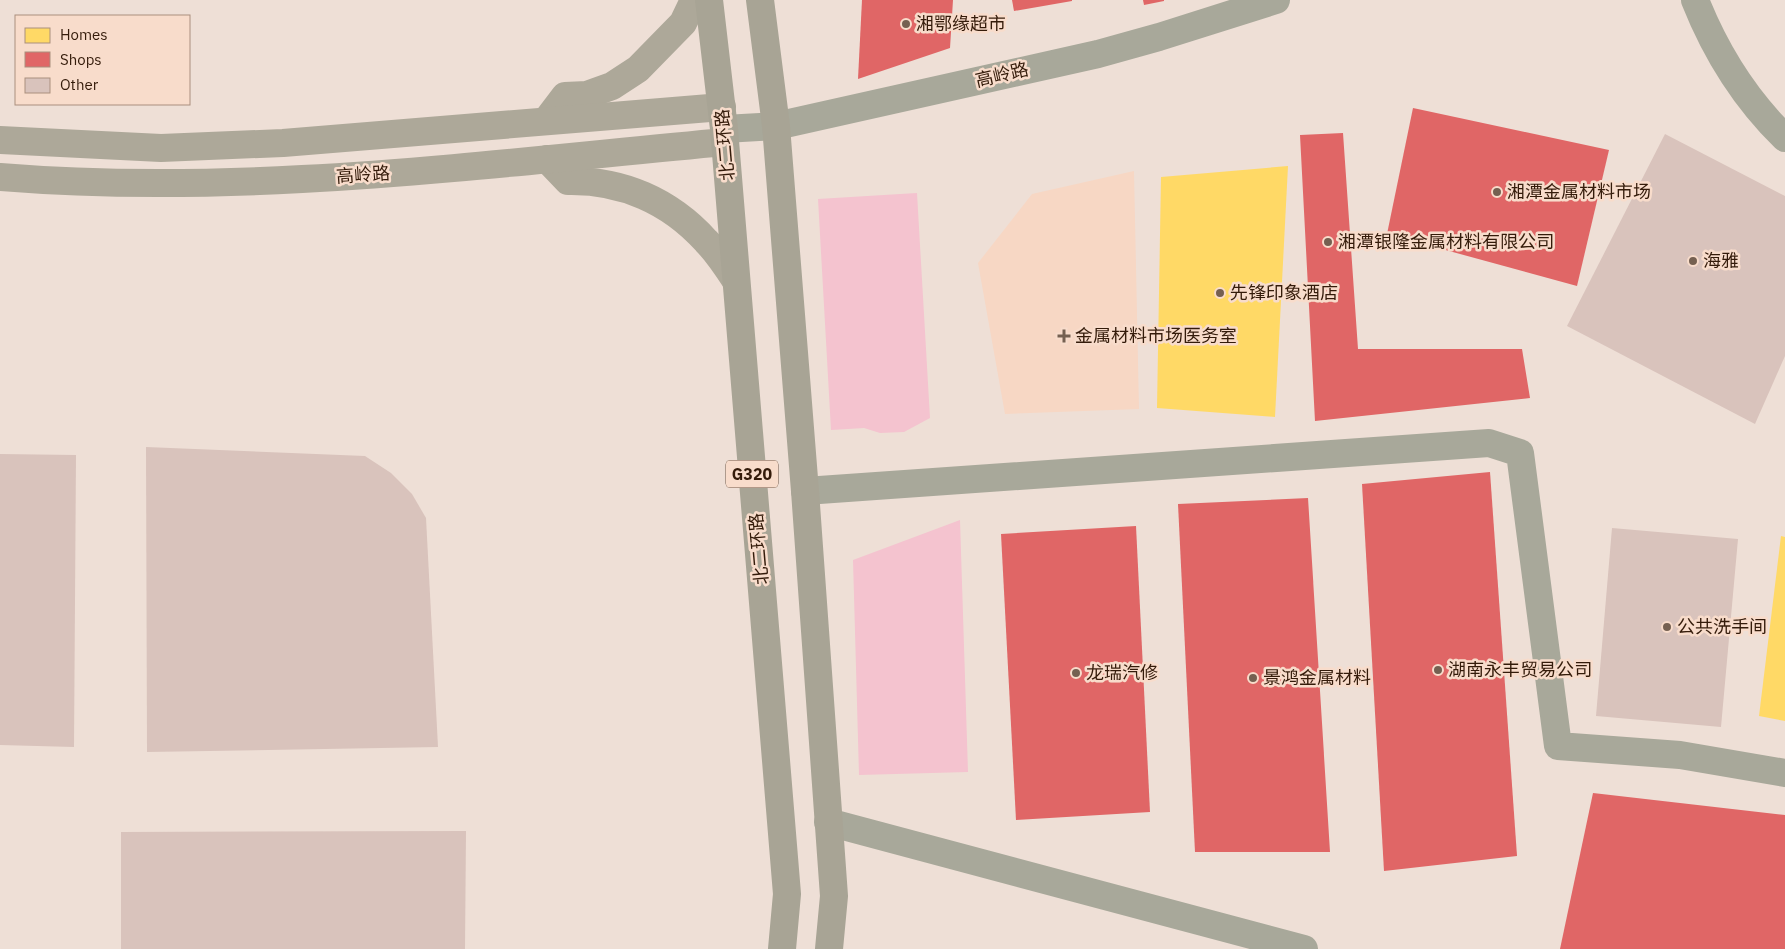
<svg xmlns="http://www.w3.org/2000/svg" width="1785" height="949" viewBox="0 0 1785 949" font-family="'IBM Plex Sans','Noto Sans SC',sans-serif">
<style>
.built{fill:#f7d7c4}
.green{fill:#f4c3cf}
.homes{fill:#ffd966}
.shops{fill:#e06666}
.building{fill:#d9c3bc}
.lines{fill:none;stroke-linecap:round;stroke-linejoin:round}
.street{stroke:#a8a89a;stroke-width:28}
.primary{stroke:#ada899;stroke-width:28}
.highway{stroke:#a8a495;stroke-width:28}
.poi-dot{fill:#756051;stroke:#f8dccb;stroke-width:2}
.labels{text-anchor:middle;stroke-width:5;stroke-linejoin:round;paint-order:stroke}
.shield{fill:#f8dccb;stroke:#6f5544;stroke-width:1}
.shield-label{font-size:16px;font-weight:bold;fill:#341b0a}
.poi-label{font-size:18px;fill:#341b0a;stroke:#f8dccb;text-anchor:start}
.street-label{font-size:18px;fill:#341b0a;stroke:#f8dccb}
</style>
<rect width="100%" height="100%" fill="#eedfd6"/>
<!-- built -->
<polygon class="built" points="1134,171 1139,409 1005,414 978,263 1032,194"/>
<!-- green -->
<g class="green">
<polygon points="917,193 930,418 904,432 880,433 864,428 831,430 818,199"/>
<polygon points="960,520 968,772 859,775 853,560"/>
</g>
<!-- homes -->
<g class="homes">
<polygon points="1288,166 1275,417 1157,408 1161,177"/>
<polygon points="1781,536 1785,537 1785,721 1759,716"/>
</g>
<!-- shops -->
<g class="shops">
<polygon points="862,0 953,0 950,48 858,79"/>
<polygon points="1012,0 1072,0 1072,1 1014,11"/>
<polygon points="1143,0 1164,0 1164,1 1144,5"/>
<polygon points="1413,108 1609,150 1577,286 1387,234"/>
<polygon points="1343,133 1358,349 1522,349 1530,398 1315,421 1300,135"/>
<polygon points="1490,472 1517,856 1384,871 1362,484"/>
<polygon points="1308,498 1330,852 1195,852 1178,504"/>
<polygon points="1136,526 1150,812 1016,820 1001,534"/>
<polygon points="1593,793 1785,815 1785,949 1560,949"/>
</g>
<!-- building -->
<g class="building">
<polygon points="1665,134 1785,196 1785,356 1755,424 1567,326"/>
<polygon points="146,447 365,456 391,473 412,494 426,518 438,747 147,752"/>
<polygon points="0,454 76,455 74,747 0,745"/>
<polygon points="1612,528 1738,539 1721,727 1596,716"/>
<polygon points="466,831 465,949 121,949 121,832"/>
</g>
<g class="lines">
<!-- street -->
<g class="street">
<path d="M1695,0c21,53 49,98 90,138"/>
<polyline points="724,129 776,126 1098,54 1159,37 1276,0"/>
<polyline points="805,491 1489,443 1520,453 1558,746 1680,755 1785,773"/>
<polyline points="828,822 1304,949"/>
</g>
<!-- primary -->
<g class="primary">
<polyline points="546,121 565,96 587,95 612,86 638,69 683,23 694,0"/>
<polyline points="0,140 161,148 283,143 722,107"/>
<path d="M547,159l21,22c54,-1 102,20 138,60 12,12 21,26 30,40"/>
<path d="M0,177c242,20 485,-13 725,-35"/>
</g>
<!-- highway -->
<g class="highway">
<polyline points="709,0 724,129 787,894 782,949"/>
<polyline points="760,0 776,126 805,491 834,896 829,949"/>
</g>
</g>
<!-- markers -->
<g class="poi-dot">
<circle cx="906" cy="24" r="5"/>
<circle cx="1497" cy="192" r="5"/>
<circle cx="1328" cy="242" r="5"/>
<circle cx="1693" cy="261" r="5"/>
<circle cx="1220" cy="293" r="5"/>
<path d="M1061.5 328.5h5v5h5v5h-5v5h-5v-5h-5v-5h5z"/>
<circle cx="1667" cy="627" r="5"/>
<circle cx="1438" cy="670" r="5"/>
<circle cx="1076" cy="673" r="5"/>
<circle cx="1253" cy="678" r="5"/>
</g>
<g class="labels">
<!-- shield labels -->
<rect class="shield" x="726" y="460.5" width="52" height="27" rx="4"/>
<g class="shield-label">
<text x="752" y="480">G320</text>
</g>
<!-- poi labels -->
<g class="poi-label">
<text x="916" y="30">湘鄂缘超市</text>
<text x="1507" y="198">湘潭金属材料市场</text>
<text x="1338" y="248">湘潭银隆金属材料有限公司</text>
<text x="1703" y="267">海雅</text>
<text x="1230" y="299">先锋印象酒店</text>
<text x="1075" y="342">金属材料市场医务室</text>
<text x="1677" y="633">公共洗手间</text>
<text x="1448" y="676">湖南永丰贸易公司</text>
<text x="1086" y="679">龙瑞汽修</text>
<text x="1263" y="684">景鸿金属材料</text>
</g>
<!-- street labels -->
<g class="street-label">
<text transform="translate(1002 75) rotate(-13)" y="6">高岭路</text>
<text transform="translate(725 145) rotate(-95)" y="6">北二环路</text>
<text transform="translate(363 175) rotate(-4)" y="6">高岭路</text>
<text transform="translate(759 549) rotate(-95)" y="6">北二环路</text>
</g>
</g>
<!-- legend -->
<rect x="15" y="15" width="175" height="90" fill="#f8dccb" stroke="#aa8f7e"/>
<rect x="25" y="28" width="25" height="15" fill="#ffd966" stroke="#aa8f7e"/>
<text x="60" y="40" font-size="15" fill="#341b0a">Homes</text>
<rect x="25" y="52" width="25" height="15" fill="#e06666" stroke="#aa8f7e"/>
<text x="60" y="65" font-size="15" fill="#341b0a">Shops</text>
<rect x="25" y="78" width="25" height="15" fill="#d9c3bc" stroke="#aa8f7e"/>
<text x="60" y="90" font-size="15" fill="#341b0a">Other</text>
</svg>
